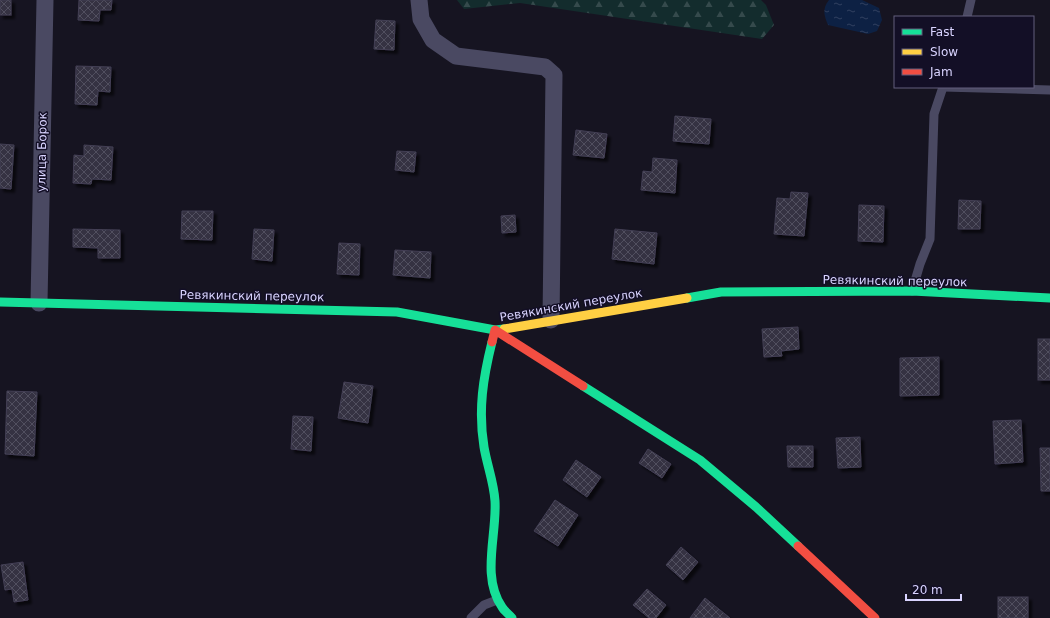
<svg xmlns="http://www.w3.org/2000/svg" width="1050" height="618" viewBox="0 0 1050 618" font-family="'DejaVu Sans',sans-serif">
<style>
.forest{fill:url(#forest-firs)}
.water{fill:url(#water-ripples)}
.building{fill:url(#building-cross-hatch);stroke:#433f54;filter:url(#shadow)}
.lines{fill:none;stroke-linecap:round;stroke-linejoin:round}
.lane{stroke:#4a4962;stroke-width:9}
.street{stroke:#4a4962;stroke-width:17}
.fast{stroke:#16e098;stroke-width:9}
.slow{stroke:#ffcf43;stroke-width:9}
.jam{stroke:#f24e42;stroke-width:9}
.labels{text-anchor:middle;stroke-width:3;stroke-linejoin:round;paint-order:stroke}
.street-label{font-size:12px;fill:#d9d4ff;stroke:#130f26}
</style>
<defs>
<pattern id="forest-firs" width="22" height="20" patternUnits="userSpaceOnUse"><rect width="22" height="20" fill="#132c2d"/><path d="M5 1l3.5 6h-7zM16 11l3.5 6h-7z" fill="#354a4c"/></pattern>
<pattern id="water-ripples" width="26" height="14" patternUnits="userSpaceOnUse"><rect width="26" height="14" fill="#0d2144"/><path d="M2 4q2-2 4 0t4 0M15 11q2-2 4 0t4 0" fill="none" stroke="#304060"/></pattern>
<pattern id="building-cross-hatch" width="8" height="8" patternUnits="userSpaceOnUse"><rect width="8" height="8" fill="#343243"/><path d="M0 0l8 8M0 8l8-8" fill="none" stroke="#514f5f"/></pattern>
<filter id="shadow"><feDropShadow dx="3.5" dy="3.5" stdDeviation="1" flood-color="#0009"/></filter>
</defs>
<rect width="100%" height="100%" fill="#161421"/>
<!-- forest -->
<polygon class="forest" points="457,0 761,0 766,5 774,25 762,39 520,3 464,9"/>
<!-- water -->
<path class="water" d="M829,0h33l17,8 3,12 -5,11 -9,3 -40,-9c-4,-10 -6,-16 1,-25z"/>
<!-- building -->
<g class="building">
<rect x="0" y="0" width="11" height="15"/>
<polygon points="79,0 112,0 111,10 100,10 99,21 78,20"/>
<polygon points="376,20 395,21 394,50 374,49"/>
<polygon points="76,66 111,67 110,92 98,91 97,105 75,104"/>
<polygon points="675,116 711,119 709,144 673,141"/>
<polygon points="576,130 607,134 604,158 573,155"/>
<polygon points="0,144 14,145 11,189 0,188"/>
<polygon points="84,145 113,147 111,180 92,179 91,184 73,183 74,155 84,156"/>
<polygon points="397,151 416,152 414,172 395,170"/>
<polygon points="653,158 677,160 675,193 641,190 643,171 652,172"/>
<polygon points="791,192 808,193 804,236 774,234 777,198 790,199"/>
<polygon points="959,200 981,201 980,229 958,229"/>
<polygon points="859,205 884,206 883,242 858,241"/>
<polygon points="182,211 213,211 212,240 181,239"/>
<polygon points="515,215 516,232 502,233 501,216"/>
<polygon points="73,229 120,230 120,258 98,258 98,248 73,247"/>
<polygon points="254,229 274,230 272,261 252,259"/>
<polygon points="615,229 657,233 654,264 612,259"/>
<polygon points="339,243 360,244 359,275 337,274"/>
<polygon points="395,250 431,252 430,278 393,275"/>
<polygon points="798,327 799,349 781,351 782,356 764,357 762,329"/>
<rect x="1038" y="339" width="12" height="41"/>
<polygon points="939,357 939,395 900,396 900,358"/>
<polygon points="344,382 373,386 368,423 338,418"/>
<polygon points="7,391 37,392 34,456 5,454"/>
<polygon points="293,416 313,417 311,451 291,449"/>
<polygon points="1021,420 1023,462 995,464 993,421"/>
<polygon points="860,437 861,467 838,468 836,438"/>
<polygon points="787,446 813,446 813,467 788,467"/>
<polygon points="1040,448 1050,448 1050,491 1041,491"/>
<polygon points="648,449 671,464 662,478 639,463"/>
<polygon points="576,460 601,477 587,497 563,480"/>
<polygon points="555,500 578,515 558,546 534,531"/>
<polygon points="681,547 698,562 683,580 666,565"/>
<polygon points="23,562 28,600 14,602 12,589 5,590 1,565"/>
<polygon points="647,589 666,605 656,618 649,618 633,605"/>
<rect x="998" y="597" width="30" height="21"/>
<polygon points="705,598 730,618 690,618"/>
</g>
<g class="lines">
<!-- lane -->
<g class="lane">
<polyline points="967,17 971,0"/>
<polyline points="943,87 1050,90"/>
<polyline points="912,291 920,264 930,239 934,114 943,87"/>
<polyline points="471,618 484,605 497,600"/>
</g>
<!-- street -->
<g class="street">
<polyline points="419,0 421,19 433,40 456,56 545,67 554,75 551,320"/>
<polyline points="39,303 45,0"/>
</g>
<!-- fast -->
<g class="fast">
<polyline points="687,298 721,292 912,291 1050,298"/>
<polyline points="0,302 397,312 495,330 504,329"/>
<path d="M492,342c-9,36 -14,68 -8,105 3,18 10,36 11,54 2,34 -14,76 7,106 2,4 7,7 10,11"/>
<polyline points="583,386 700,460 756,507 798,546"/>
</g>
<!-- slow -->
<polyline class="slow" points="504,329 687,298"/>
<!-- jam -->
<g class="jam">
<polyline points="492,342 495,330 583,386"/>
<polyline points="798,546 875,618"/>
</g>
</g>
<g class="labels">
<!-- street labels -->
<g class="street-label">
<text transform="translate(42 152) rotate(-89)" y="4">улица Борок</text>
<text transform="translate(895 281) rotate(1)" y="4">Ревякинский переулок</text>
<text transform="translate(252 296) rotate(1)" y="4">Ревякинский переулок</text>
<text transform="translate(571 305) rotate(-10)" y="4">Ревякинский переулок</text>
</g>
</g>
<!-- legend -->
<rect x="894" y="16" width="140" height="72" fill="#130f26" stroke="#625e7d"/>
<rect x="902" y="29" width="20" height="6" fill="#16e098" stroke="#625e7d"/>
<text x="930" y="36" font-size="12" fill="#d9d4ff">Fast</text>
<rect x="902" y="49" width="20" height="6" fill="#ffcf43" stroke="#625e7d"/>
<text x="930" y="56" font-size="12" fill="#d9d4ff">Slow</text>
<rect x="902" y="69" width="20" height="6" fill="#f24e42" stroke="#625e7d"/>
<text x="930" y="76" font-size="12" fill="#d9d4ff">Jam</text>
<!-- scale -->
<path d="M906 594v6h55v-6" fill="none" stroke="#d9d4ff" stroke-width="2"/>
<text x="912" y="594" font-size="12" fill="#d9d4ff" stroke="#130f26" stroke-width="3" paint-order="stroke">20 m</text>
</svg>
